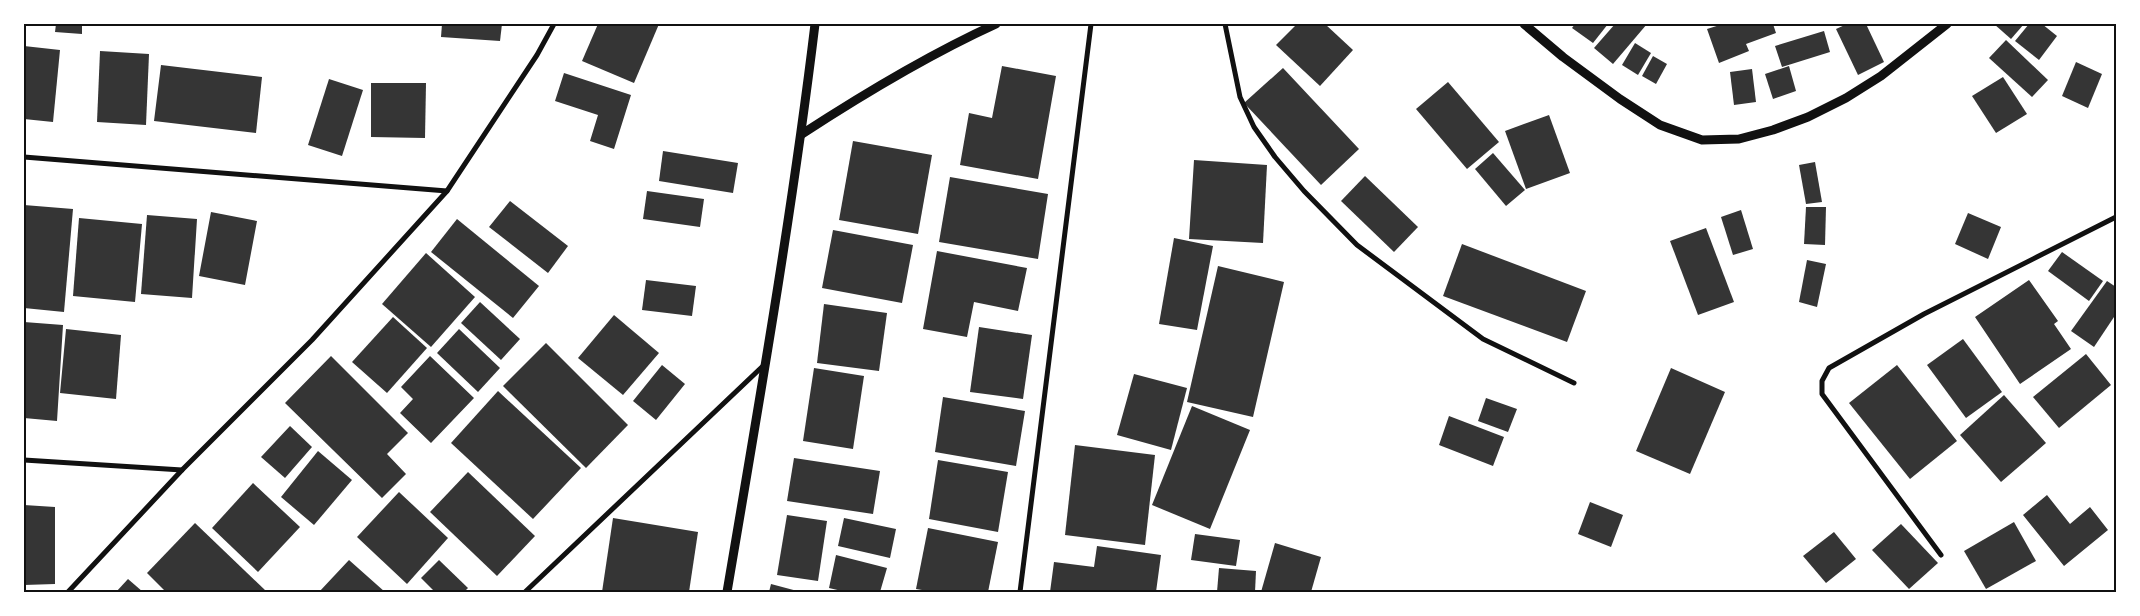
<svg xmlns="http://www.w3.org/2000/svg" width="2140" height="616" viewBox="0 0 2140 616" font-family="'PT Sans',sans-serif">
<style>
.building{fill:#353535}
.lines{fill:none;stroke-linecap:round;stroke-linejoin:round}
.minor{stroke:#111;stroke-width:5}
.tertiary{stroke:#111;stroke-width:9}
.neatline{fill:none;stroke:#111;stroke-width:2}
</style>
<rect width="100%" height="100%" fill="#fff"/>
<!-- building -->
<g class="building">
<polygon points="56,24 82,24 82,34 55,32"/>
<polygon points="442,24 502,24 500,41 441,37"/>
<polygon points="598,24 659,24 634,83 582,61"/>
<polygon points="1297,24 1325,24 1353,50 1320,86 1276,45"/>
<polygon points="1575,24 1608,24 1593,43 1572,28"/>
<polygon points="1615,24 1647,24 1613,64 1594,48"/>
<polygon points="1723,24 1773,24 1776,33 1746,44 1749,51 1719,63 1707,29"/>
<polygon points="1847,24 1866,24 1884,62 1858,75 1836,29"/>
<polygon points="1994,24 2024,24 2011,39"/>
<polygon points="2029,24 2042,24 2057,36 2039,60 2015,41"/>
<polygon points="1824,31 1830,52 1782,67 1775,46"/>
<polygon points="2006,40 2048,80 2032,97 1989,58"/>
<polygon points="1635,43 1651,53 1638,75 1622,65"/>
<polygon points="24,46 60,50 53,122 24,119"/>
<polygon points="100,51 149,54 146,125 97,122"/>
<polygon points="1653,56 1667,64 1656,84 1642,76"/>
<polygon points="2076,62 2102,74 2088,108 2062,96"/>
<polygon points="161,65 262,77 256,133 154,121"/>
<polygon points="1002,66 1056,76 1038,179 960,165 969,113 992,118"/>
<polygon points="1789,66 1796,91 1773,99 1765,74"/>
<polygon points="1283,68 1359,149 1321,185 1244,103"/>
<polygon points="1752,69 1756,102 1734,105 1730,72"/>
<polygon points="564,73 631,95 614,149 590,141 598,115 555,101"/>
<polygon points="2003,77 2027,114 1996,133 1972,96"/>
<polygon points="329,79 363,90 342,156 308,145"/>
<polygon points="1448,82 1499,142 1467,169 1416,109"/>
<polygon points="371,83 426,83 425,138 371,137"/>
<polygon points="1549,115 1570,173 1526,189 1505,131"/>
<polygon points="853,141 932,155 918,234 839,220"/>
<polygon points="663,151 738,163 733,193 659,181"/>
<polygon points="1493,153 1525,190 1506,206 1475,169"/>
<polygon points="1194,160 1267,165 1263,243 1189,239"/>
<polygon points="1815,162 1822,202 1806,204 1799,165"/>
<polygon points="1365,176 1418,227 1394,252 1341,201"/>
<polygon points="950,177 1048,194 1038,259 939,242"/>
<polygon points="647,191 704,199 700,227 643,219"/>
<polygon points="510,201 568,246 548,273 489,227"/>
<polygon points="24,205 73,209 64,312 24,308"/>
<polygon points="1806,207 1826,207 1825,245 1804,244"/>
<polygon points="1741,210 1753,249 1733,255 1721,217"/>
<polygon points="211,212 257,221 245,285 199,276"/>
<polygon points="1968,213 2001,227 1988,259 1955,244"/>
<polygon points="147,215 197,219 192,298 141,294"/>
<polygon points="79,218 142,224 135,302 73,296"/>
<polygon points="457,219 539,286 513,318 431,252"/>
<polygon points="1706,228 1734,302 1698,315 1670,241"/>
<polygon points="833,230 913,245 902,303 822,288"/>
<polygon points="1174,238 1213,246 1197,330 1159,324"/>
<polygon points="1462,244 1586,291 1567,342 1443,296"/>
<polygon points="937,251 1027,268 1018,311 974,302 967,337 923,329"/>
<polygon points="2062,252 2103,281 2089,301 2048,271"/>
<polygon points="426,253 475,297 431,347 382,304"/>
<polygon points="1807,260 1826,264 1817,307 1799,302"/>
<polygon points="1218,266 1284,282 1253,417 1187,402"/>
<polygon points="646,280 696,286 692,316 642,310"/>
<polygon points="2029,280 2058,321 2054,324 2071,349 2020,384 1975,317"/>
<polygon points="2107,281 2116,287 2116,314 2094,347 2071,331"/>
<polygon points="480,302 520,339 501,360 461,323"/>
<polygon points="824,304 887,313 879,371 817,363"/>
<polygon points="614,315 659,353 623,395 578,358"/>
<polygon points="393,317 427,348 387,393 352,362"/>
<polygon points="24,322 63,325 57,421 24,418"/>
<polygon points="979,327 1032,335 1023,399 970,392"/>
<polygon points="66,329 121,335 116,399 60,393"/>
<polygon points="459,329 500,368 478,392 437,353"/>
<polygon points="1963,339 2002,392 1966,418 1927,365"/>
<polygon points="546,343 628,425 586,468 503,386"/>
<polygon points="2086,354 2111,385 2059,428 2033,397"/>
<polygon points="331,356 408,433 387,454 406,474 382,498 285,403"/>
<polygon points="430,356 474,398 431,443 400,413 413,399 401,387"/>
<polygon points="662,365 685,384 656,420 633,401"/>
<polygon points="1897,365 1957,441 1910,479 1849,403"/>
<polygon points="814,368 864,376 853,449 803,441"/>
<polygon points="1671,368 1725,392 1690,474 1636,451"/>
<polygon points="1134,374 1187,388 1171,450 1117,435"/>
<polygon points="498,391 581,468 533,519 451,443"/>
<polygon points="2004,395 2046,443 2001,482 1960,435"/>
<polygon points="943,397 1025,411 1016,466 935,452"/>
<polygon points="1486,398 1517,409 1508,432 1478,421"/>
<polygon points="1192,406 1250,430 1210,529 1152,505"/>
<polygon points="1449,416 1504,437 1493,466 1439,445"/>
<polygon points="290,426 312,447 285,478 261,457"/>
<polygon points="1075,445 1155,455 1145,545 1065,535"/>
<polygon points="318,451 352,480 314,525 281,497"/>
<polygon points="794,458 880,471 873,514 787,501"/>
<polygon points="938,460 1008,472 998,532 929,519"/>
<polygon points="468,472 535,536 497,576 430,512"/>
<polygon points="253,483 300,527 258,572 212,528"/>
<polygon points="399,492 448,538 407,584 357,537"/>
<polygon points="2047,495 2070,524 2090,507 2108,530 2064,566 2023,515"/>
<polygon points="1590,502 1623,515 1611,547 1578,534"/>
<polygon points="24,505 55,507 55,584 24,585"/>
<polygon points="787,515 827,521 818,581 777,575"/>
<polygon points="613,518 698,532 689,592 602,592"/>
<polygon points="844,518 896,529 890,558 838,546"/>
<polygon points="2014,522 2036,561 1986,589 1964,551"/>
<polygon points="195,523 266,591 265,592 166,592 147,573"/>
<polygon points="1901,524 1938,563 1909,589 1872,550"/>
<polygon points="928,528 998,542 988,592 934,592 916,589"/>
<polygon points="1834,532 1856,559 1826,583 1803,556"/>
<polygon points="1195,534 1240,540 1236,566 1191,560"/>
<polygon points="1275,543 1321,557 1311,592 1261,592"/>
<polygon points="1097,546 1161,555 1156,592 1050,592 1054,562 1094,567"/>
<polygon points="836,555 887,568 880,592 846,592 829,588"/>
<polygon points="349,560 385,592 319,592"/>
<polygon points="439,560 468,588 464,592 435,592 421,578"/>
<polygon points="1219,568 1256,571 1255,592 1217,592"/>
<polygon points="128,579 143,592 116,592"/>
<polygon points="771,584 801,592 769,592"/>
</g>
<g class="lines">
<!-- minor -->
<g class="minor">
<polyline points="1225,24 1240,97 1254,127 1275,157 1304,191 1357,245 1483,339 1574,383"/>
<polyline points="24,157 447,191"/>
<polyline points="24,460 182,470"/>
<polyline points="1941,555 1822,394 1822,381 1829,368 1924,314 2116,217"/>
<polyline points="68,592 182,470 312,340 447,191 537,55 554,24"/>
<polyline points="525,592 764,365"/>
<polyline points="1020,592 1091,24"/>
</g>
<!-- tertiary -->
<g class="tertiary">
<polyline points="1524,24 1563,57 1620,99 1660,125 1702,140 1739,139 1773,130 1808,117 1846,98 1881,76 1947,24"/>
<path d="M802,134c63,-41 126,-79 194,-110"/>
<path d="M727,592c32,-189 65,-378 88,-568"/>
</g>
</g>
<!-- border -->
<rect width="2140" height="616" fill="none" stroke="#ffffff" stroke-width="50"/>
<rect x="25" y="25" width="2090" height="566" class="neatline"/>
</svg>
